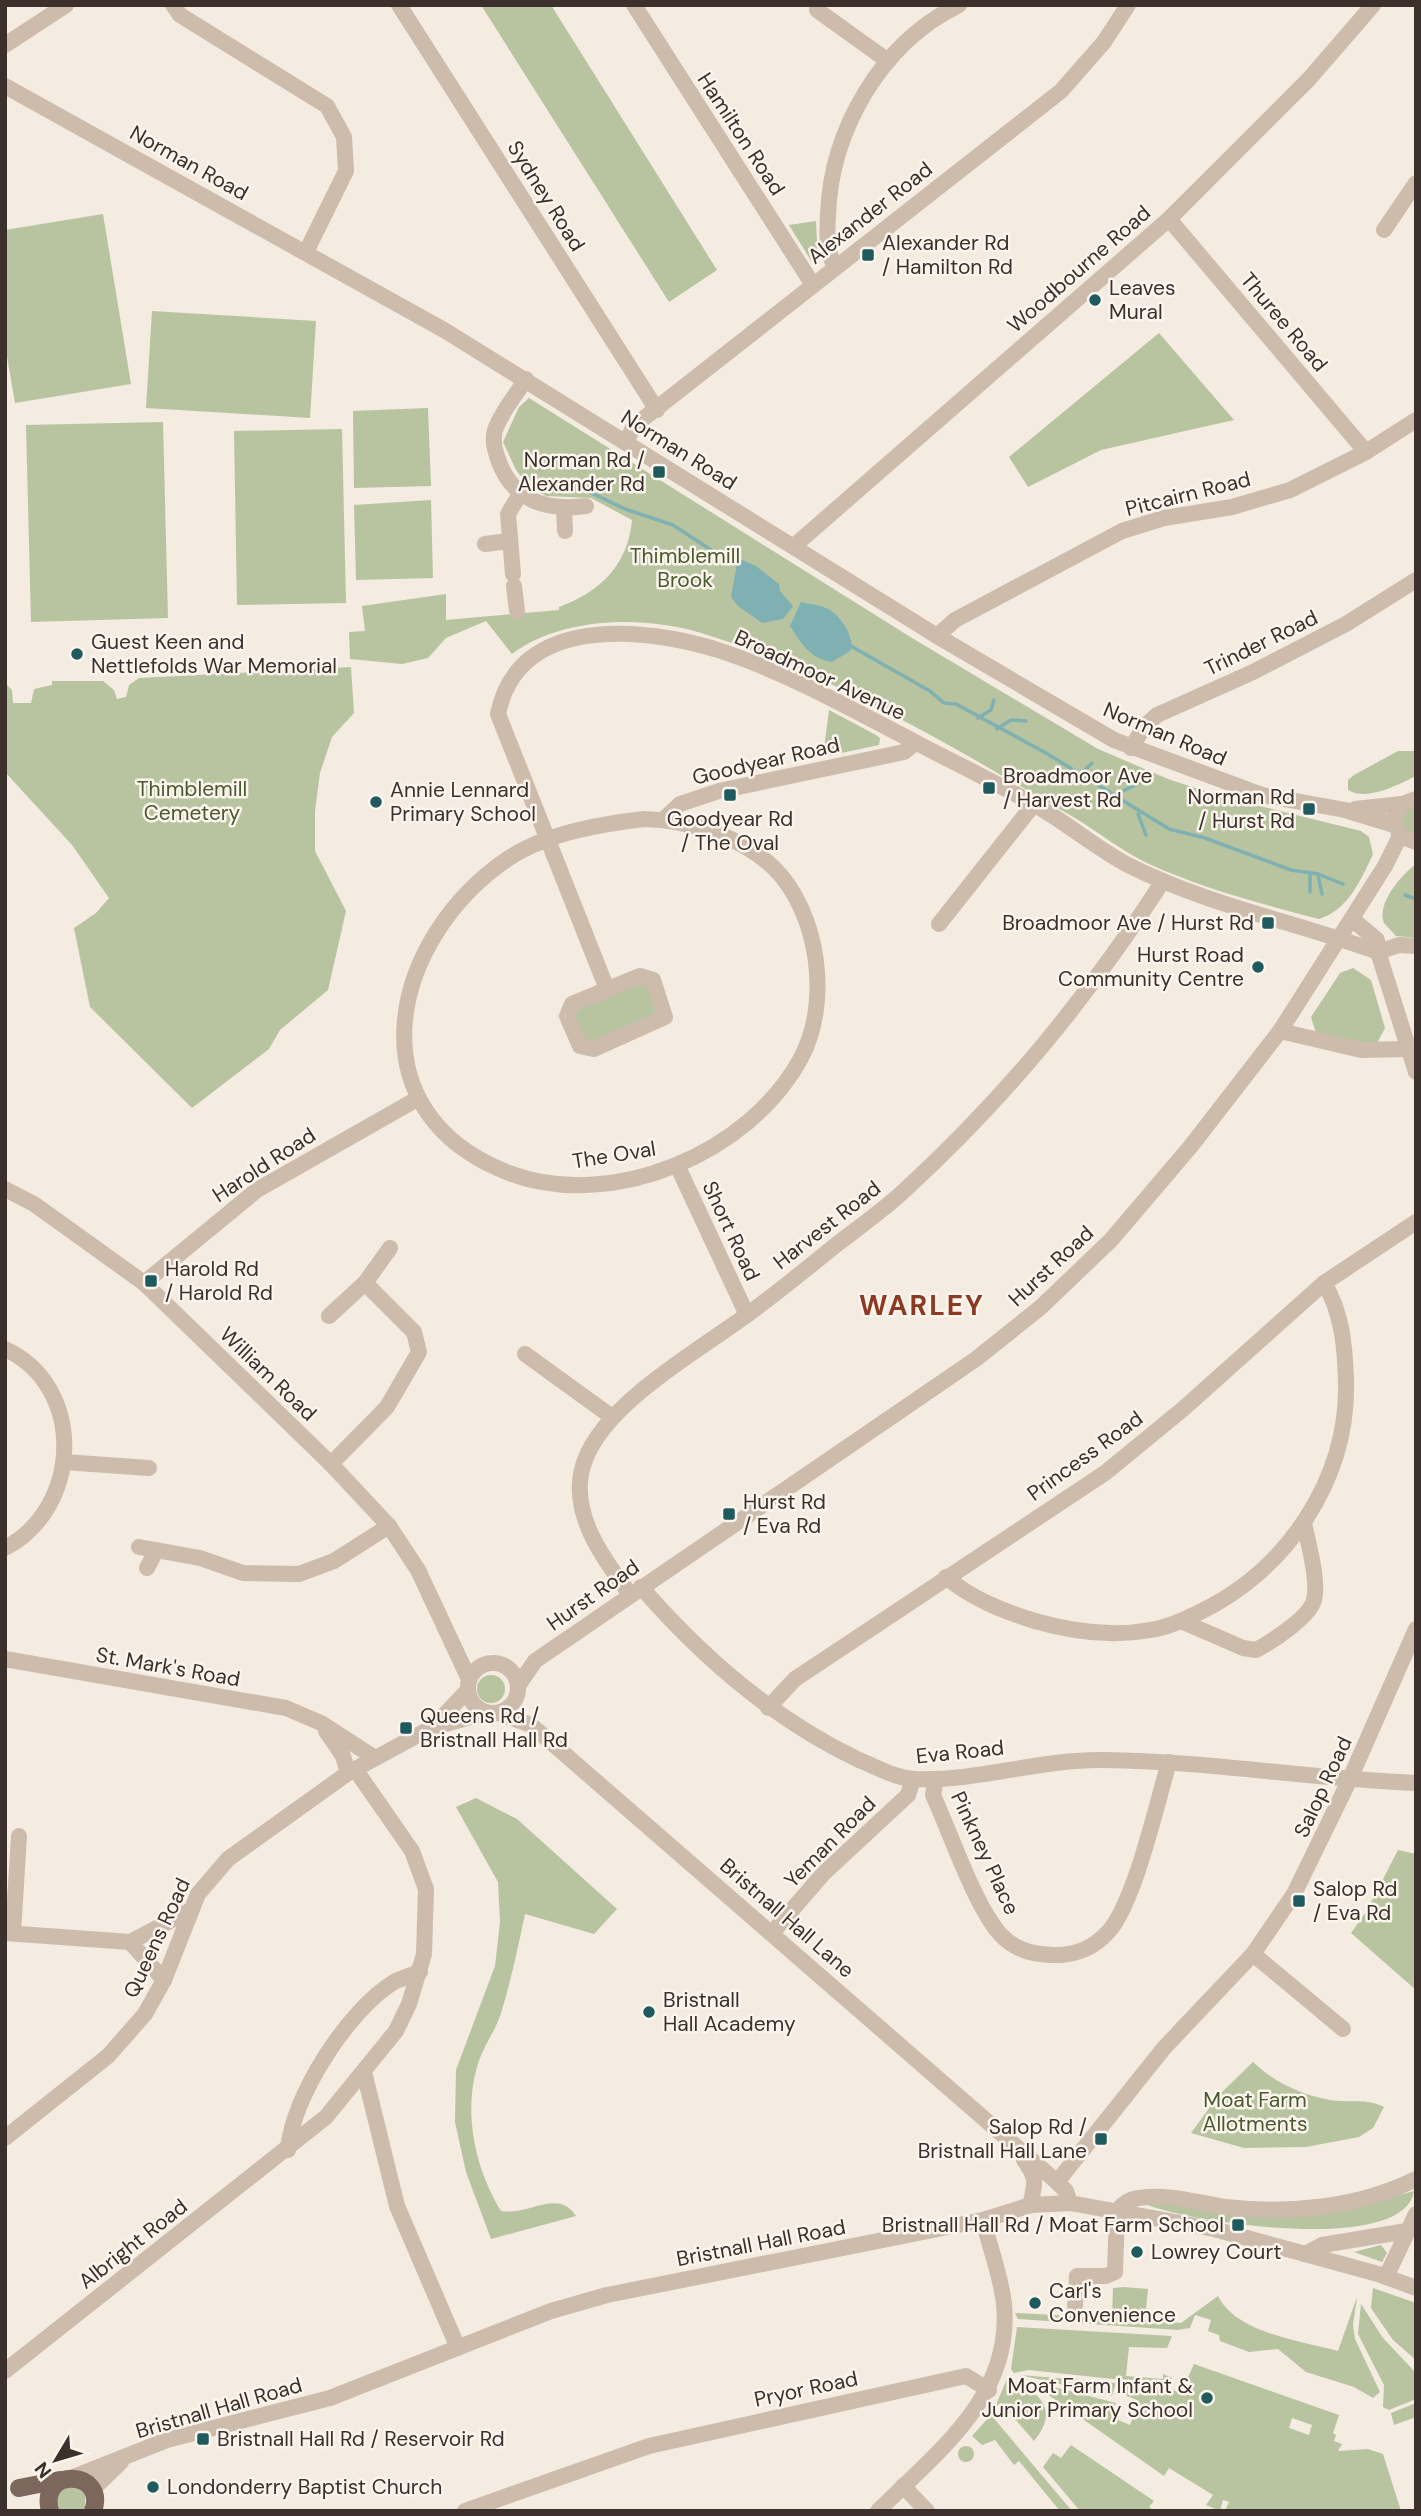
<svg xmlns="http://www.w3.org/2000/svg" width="1421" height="2516" viewBox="0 0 1421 2516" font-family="'DM Sans',sans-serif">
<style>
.green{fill:#b8c4a0;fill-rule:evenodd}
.water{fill:#7fb0b2}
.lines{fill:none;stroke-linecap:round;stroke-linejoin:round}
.stream{stroke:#7fb0b2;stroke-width:3.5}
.minor{stroke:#cdbbac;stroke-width:16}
.major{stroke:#7d675c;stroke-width:18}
.poi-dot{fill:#1f5a5e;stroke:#fbf5ee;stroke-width:2.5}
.labels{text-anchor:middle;stroke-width:5;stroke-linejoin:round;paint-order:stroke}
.street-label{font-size:21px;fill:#3b302b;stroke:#fbf5ee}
.poi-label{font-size:21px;fill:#3b302b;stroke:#fbf5ee;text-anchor:start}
.park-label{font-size:21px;fill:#4a5a2e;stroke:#fbf5ee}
.district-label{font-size:28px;font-weight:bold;letter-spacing:2px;fill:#8c3b22;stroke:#fbf5ee}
</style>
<rect width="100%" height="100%" fill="#f4ebe1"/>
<!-- green -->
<g class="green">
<polygon points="481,5 551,5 717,270 669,302"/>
<polygon points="103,214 131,384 15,403 5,345 5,230"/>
<polygon points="816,221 818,264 815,267 789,225"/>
<polygon points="152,311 316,321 310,418 146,408"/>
<polygon points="1159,333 1234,420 1101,450 1028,487 1009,457"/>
<path d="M529,398l383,240 186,111 70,30 55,18 138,34 8,6 4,17c-12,26 -25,56 -54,65 -58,-15 -118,-31 -172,-56 -25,-12 -47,-30 -72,-45 -115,-67 -246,-146 -374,-185 -57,-18 -141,-16 -189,21l-26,-33 -40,17 -18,20 -26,6 -52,-5 -1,-27 16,-1 -3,-25 84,-12v26l113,-10v-3c41,-15 69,-42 73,-87l-41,-22 -45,-2 -16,-8 -14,-18 -13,-28 16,-35z"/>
<polygon points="428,408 431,486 354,488 353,411"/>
<polygon points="163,422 168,618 31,622 26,425"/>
<polygon points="342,429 346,603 237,605 234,431"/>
<polygon points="431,500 433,578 356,580 354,505"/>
<polygon points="351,667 354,713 332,737 320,773 315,811 315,851 346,911 328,990 280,1030 269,1049 192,1108 90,1007 74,928 96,913 109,898 72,845 5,772 5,683 12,690 13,703 31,703 34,689 52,685 52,681 103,681 114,690 117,699 126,697 129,685 139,678"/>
<polygon points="829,710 876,735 880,738 879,745 823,757"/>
<path d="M1398,751h18v25c-17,8 -49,26 -68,14v-10l6,-5z"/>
<polygon points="1416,806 1416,834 1401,828 1401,812"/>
<path d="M1416,864v74l-20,-2 -12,-13c-8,-19 17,-48 32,-59z"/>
<polygon points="1353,968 1371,980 1385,1028 1376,1045 1316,1033 1311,1017 1340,973"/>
<polygon points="645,982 661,1006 653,1021 586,1043 573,1013 578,1006"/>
<circle cx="491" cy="1689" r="14"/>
<path d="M476,1798l41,21 100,90 -23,25 -69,-20c-7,33 -14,67 -24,99 -6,19 -19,35 -24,54 -14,48 -1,103 24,144 28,5 57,-23 75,5l-85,23 -25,-67 -11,-50 1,-52 39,-104 5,-44 -2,-40 -42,-75z"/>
<polygon points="1398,1850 1416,1854 1416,1990 1351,1933 1366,1912"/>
<path d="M1253,2062c21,20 48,33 77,38 18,3 37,-2 54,7l-11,21 -14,9 -53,10 -62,1 -53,-15 27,-37z"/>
<path d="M1414,2191c-10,65 -226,31 -269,13l200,6z"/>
<polygon points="1381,2245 1387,2253 1382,2262 1354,2252"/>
<path d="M1123,2287l25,2 -3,31 36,3 37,-27c18,37 83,45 120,55l19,-54 -4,28 2,14 25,53 -7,6 -19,-11 -48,-15 -28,-23 -29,3 -29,-11 -1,-6 -11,-4 3,-11 -16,-5 -5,13 -12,2 -160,-11 -3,-6 97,5 1,-30z"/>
<polygon points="1373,2288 1416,2303 1416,2360 1393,2340 1371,2308"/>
<polygon points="1361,2304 1383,2338 1416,2373 1416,2399 1389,2410 1383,2407 1384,2385 1358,2334"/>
<polygon points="1017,2327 1172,2336 1167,2348 1129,2347 1126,2376 1163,2379 1163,2374 1172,2378 1169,2385 1029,2370 1014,2373 1011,2369"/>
<path d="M1194,2364l145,51 -6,18 3,2 -2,6 8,3 -4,7 30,-2 15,5 18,57h-176l4,-9 -6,-2 -3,11 -14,-6 7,-10 -44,-27 -5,8 -137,-96 89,23 -5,14 19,8 9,-24 -19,-8 3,-9 41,3 17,6zM1292,2418l20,7 -3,10 -20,-7z"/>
<polygon points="1020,2375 1116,2383 1112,2396"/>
<path d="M1007,2379c33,12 53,31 27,62l-32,-37 -7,3z"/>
<polygon points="1416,2403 1416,2417 1394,2425 1391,2413"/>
<polygon points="991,2415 1072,2511 1060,2511 1019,2461 1014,2465 995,2440 982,2445 972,2436"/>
<polygon points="1071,2445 1154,2501 1149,2507 1155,2511 1080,2511 1043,2467 1053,2453 1061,2458"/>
<circle cx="966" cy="2454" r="8"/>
<polygon points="68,2486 80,2488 85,2494 85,2511 58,2511 56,2496"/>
</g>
<!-- water -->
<g class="water">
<polygon points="738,558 756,566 779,584 780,591 793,606 783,619 762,623 738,606 731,597"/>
<path d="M801,602c9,2 19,3 27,7 12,6 28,29 22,42l-18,11c-23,-4 -30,-18 -42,-36z"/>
</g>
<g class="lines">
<!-- stream -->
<g class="stream">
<polyline points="579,487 625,509 673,525 725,559 740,564"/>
<polyline points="849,645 930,691 944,703 956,704 1046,753 1169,829 1205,838 1291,870 1318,874 1343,884"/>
<polyline points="978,718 991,710 994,700"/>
<polyline points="997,729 1011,720 1026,721"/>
<polyline points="1080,775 1092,763"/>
<polyline points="1113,796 1139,783"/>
<polyline points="1138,814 1146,835"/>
<polyline points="1318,875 1322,894"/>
<polyline points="1310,892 1310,873"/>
<polyline points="1405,895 1416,899"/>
</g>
<!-- minor -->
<g class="minor">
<polyline points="173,5 180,15 327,106 344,137 346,171 306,252"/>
<polyline points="399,5 657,410"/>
<polyline points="634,5 813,285"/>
<polyline points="817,10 888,61"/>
<polyline points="5,45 66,5"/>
<polyline points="5,86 444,330 937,636 1114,740 1262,795 1345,810 1394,825"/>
<polyline points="1169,219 1366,452"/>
<polyline points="1384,230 1416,183"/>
<path d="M835,267c-9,-17 -8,-33 -7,-52 3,-85 53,-172 131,-210"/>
<path d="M526,379c-10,16 -25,33 -31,51 -3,11 0,21 4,32 15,39 47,49 87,44"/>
<polyline points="626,442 634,426 1061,91 1104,42 1128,5"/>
<polyline points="564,508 565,531"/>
<polyline points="485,544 509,541"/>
<polyline points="794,546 1169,219 1309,79 1373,5"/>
<polyline points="513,574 508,514 520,494"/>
<polyline points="514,586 517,611"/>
<polyline points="937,636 955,620 1122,531 1164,518 1232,507 1290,490 1366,452 1416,420"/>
<polyline points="1131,748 1144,727 1157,715 1251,673 1346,624 1416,580"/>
<polyline points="1416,799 1402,804 1394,819 1400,836 1416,842"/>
<polyline points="1355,809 1402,804"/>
<path d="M644,819c45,1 97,17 130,49 45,45 57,134 27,190 -51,95 -189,154 -292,115 -159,-61 -119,-235 0,-315 38,-25 92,-34 135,-39z"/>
<polyline points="664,819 680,804 719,791 904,752 915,743"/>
<polyline points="1352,919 1377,940 1378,952 1416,1072"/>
<polyline points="939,924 1034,804"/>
<polyline points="1378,952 1399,945 1416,946"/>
<polygon points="640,976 653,980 665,1017 594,1049 580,1046 567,1016 572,1004"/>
<path d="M607,989l-109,-275c20,-101 149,-87 223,-63 67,22 130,58 192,90 40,21 82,41 122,64 32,18 61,43 93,60 79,40 167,57 250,87"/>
<polyline points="1280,1031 1361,1050 1406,1049"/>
<polyline points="677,1165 747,1315"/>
<polyline points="5,1189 34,1204 144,1283 331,1464 389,1526 418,1570 469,1679"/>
<polyline points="144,1283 257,1190 417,1099"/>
<polyline points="329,1316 365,1283 390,1248"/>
<path d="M5,1349c81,37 77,159 0,199"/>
<polyline points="525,1354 612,1417"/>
<polyline points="64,1462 149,1468"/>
<polyline points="331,1464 387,1407 419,1352 414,1332 365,1283"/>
<polyline points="139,1547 200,1558 243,1573 299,1574 334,1561 389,1526"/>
<polyline points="147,1568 156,1551"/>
<path d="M946,1577c26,22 57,34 89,44 38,11 76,16 115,9 17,-2 34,-10 50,-18 87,-42 149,-133 146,-232 -1,-33 -4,-68 -22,-97"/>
<path d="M641,1587c61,70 133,133 218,173 18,7 36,18 55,19 62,3 126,-20 190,-19 104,1 207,19 312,23"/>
<path d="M630,1594c-28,-36 -64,-86 -45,-134 21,-57 111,-108 159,-143 32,-23 62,-48 92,-72 23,-18 49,-36 70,-56 103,-95 181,-191 257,-308"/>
<path d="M1181,1621l62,27 13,2c15,-8 54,-33 58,-50 5,-20 -6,-57 -10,-77"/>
<polyline points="5,1659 286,1708 321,1723 375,1758"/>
<circle cx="493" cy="1688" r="25"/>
<polyline points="518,1686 535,1661 976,1359 1041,1307 1111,1240 1191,1146 1280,1031 1385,866 1400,836"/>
<polyline points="768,1708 795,1679 1105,1473 1183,1409 1324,1283 1416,1222"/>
<polyline points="499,1713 531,1725 553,1744 1057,2182 1066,2191 1070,2203"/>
<polyline points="433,1727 467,1691"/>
<polyline points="326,1731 343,1756 348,1773"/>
<path d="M936,1779l-3,16c17,37 42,111 67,139 15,16 31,20 52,21 22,1 42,-7 57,-24 26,-30 48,-128 60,-169"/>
<polyline points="5,1933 130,1942 189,1911"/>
<polyline points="13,1933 19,1836"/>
<polyline points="772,1933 823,1874 908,1795 913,1779"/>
<polyline points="130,1942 164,1980"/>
<polyline points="1253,1954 1343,2029"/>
<polyline points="364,2072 397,2206 458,2348"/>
<polyline points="5,2138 108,2056 145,2014 164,1980 198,1894 228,1859 348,1773 431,1728 485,1713"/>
<path d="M288,2150c4,-53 60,-140 106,-168 8,-4 18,-7 26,-10"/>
<path d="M1024,2160c16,23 9,22 7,45"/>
<polyline points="1057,2182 1164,2048 1253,1954 1294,1894 1349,1781 1416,1629"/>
<polyline points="1305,2254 1322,2245 1407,2231"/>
<polyline points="1386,2277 1416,2214"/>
<path d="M1075,2306l2,-30h29l9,-4 2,-60c5,-8 13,-13 22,-14 27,-5 60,5 86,9 64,7 133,1 191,-28"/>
<polyline points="5,2371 326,2117 396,2031 409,2004 424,1954 426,1889 412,1851 355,1769"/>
<polyline points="71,2478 167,2440 330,2398 551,2311 607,2295 983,2220 1031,2205 1070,2203 1214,2229 1378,2274 1416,2288"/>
<polyline points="903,2486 927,2511"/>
<polyline points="92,2490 121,2462"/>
<polyline points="465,2511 649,2446 966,2376 989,2390"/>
<path d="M878,2511c59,-59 135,-114 126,-207 -3,-28 -14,-56 -21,-84"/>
</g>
<!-- major -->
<g class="major">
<polyline points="19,2488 60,2480"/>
<path d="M50,2511c-12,-45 58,-41 43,0"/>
</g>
</g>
<!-- markers -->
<g class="poi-dot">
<rect x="861" y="248" width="14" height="14" rx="3.5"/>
<circle cx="1095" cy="300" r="7"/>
<rect x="652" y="465" width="14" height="14" rx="3.5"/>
<circle cx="77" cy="654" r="7"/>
<rect x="982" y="781" width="14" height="14" rx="3.5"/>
<rect x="723" y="788" width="14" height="14" rx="3.5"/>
<circle cx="376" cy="802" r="7"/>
<rect x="1302" y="802" width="14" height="14" rx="3.5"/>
<rect x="1261" y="916" width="14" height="14" rx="3.5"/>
<circle cx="1258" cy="967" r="7"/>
<rect x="144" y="1274" width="14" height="14" rx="3.5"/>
<rect x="722" y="1507" width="14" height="14" rx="3.5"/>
<rect x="399" y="1721" width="14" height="14" rx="3.5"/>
<rect x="1292" y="1894" width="14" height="14" rx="3.5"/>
<circle cx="649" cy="2012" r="7"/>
<rect x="1094" y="2132" width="14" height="14" rx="3.5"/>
<rect x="1231" y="2218" width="14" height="14" rx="3.5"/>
<circle cx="1137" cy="2252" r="7"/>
<circle cx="1035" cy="2303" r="7"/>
<circle cx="1207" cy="2398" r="7"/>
<rect x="196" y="2432" width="14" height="14" rx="3.5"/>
<circle cx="153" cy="2487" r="7"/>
</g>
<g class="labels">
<!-- street labels -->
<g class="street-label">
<text transform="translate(741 134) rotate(57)" y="7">Hamilton Road</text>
<text transform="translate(189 163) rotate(29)" y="7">Norman Road</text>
<text transform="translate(546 196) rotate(58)" y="7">Sydney Road</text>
<text transform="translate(870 213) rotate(-38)" y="7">Alexander Road</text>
<text transform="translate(1079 269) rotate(-41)" y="7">Woodbourne Road</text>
<text transform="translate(1284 322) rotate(50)" y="7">Thuree Road</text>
<text transform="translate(679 450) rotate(32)" y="7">Norman Road</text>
<text transform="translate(1188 494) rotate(-14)" y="7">Pitcairn Road</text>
<text transform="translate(1261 643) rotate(-26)" y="7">Trinder Road</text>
<text transform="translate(820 675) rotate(25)" y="7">Broadmoor Avenue</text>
<text transform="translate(1165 734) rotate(23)" y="7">Norman Road</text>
<text transform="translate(766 761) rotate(-13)" y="7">Goodyear Road</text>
<text transform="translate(614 1155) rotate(-9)" y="7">The Oval</text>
<text transform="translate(264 1165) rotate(-33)" y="7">Harold Road</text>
<text transform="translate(827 1225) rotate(-38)" y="7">Harvest Road</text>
<text transform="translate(731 1231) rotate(65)" y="7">Short Road</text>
<text transform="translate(1051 1266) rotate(-43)" y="7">Hurst Road</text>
<text transform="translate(268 1374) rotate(44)" y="7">William Road</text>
<text transform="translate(1085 1456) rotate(-36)" y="7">Princess Road</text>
<text transform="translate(593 1595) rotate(-35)" y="7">Hurst Road</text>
<text transform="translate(168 1667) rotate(10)" y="7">St. Mark's Road</text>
<text transform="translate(960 1752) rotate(-6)" y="7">Eva Road</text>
<text transform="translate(1323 1787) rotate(-65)" y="7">Salop Road</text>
<text transform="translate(830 1842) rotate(-45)" y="7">Yeman Road</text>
<text transform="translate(985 1853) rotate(65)" y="7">Pinkney Place</text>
<text transform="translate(787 1918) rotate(41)" y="7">Bristnall Hall Lane</text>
<text transform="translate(157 1938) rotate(-65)" y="7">Queens Road</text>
<text transform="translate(761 2243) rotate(-11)" y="7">Bristnall Hall Road</text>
<text transform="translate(133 2244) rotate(-38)" y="7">Albright Road</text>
<text transform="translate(806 2389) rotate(-12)" y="7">Pryor Road</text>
<text transform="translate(219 2408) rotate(-16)" y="7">Bristnall Hall Road</text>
</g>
<!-- poi labels -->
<g class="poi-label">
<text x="882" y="250">Alexander Rd<tspan x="882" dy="24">/ Hamilton Rd</tspan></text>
<text x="1109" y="295">Leaves<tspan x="1109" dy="24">Mural</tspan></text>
<text x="645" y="467" text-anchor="end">Norman Rd /<tspan x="645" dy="24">Alexander Rd</tspan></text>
<text x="91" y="649">Guest Keen and<tspan x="91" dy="24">Nettlefolds War Memorial</tspan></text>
<text x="1003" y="783">Broadmoor Ave<tspan x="1003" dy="24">/ Harvest Rd</tspan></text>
<text x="390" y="797">Annie Lennard<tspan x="390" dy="24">Primary School</tspan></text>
<text x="1295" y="804" text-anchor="end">Norman Rd<tspan x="1295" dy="24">/ Hurst Rd</tspan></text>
<text x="730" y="826" text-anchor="middle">Goodyear Rd<tspan x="730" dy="24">/ The Oval</tspan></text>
<text x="1254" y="930" text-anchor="end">Broadmoor Ave / Hurst Rd</text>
<text x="1244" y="962" text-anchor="end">Hurst Road<tspan x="1244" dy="24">Community Centre</tspan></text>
<text x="165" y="1276">Harold Rd<tspan x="165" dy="24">/ Harold Rd</tspan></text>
<text x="743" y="1509">Hurst Rd<tspan x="743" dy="24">/ Eva Rd</tspan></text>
<text x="420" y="1723">Queens Rd /<tspan x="420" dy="24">Bristnall Hall Rd</tspan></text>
<text x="1313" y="1896">Salop Rd<tspan x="1313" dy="24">/ Eva Rd</tspan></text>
<text x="663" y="2007">Bristnall<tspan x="663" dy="24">Hall Academy</tspan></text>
<text x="1087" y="2134" text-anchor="end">Salop Rd /<tspan x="1087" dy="24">Bristnall Hall Lane</tspan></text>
<text x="1224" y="2232" text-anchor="end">Bristnall Hall Rd / Moat Farm School</text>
<text x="1151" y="2259">Lowrey Court</text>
<text x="1049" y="2298">Carl's<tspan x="1049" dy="24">Convenience</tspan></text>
<text x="1193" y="2393" text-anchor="end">Moat Farm Infant &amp;<tspan x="1193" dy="24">Junior Primary School</tspan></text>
<text x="217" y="2446">Bristnall Hall Rd / Reservoir Rd</text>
<text x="167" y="2494">Londonderry Baptist Church</text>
</g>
<!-- park labels -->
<g class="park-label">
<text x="685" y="563">Thimblemill<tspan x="685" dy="24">Brook</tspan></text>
<text x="192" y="796">Thimblemill<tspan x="192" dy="24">Cemetery</tspan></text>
<text x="1255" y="2107">Moat Farm<tspan x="1255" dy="24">Allotments</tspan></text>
</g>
<!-- district labels -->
<g class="district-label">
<text x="922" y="1315">WARLEY</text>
</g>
</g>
<!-- border -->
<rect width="1421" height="2516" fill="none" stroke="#3b302b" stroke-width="14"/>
<!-- north arrow -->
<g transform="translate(56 2460) rotate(232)" stroke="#fbf5ee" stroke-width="5" paint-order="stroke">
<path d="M0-5L12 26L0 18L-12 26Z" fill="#3b302b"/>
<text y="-10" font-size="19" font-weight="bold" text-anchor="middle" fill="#3b302b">N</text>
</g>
</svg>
